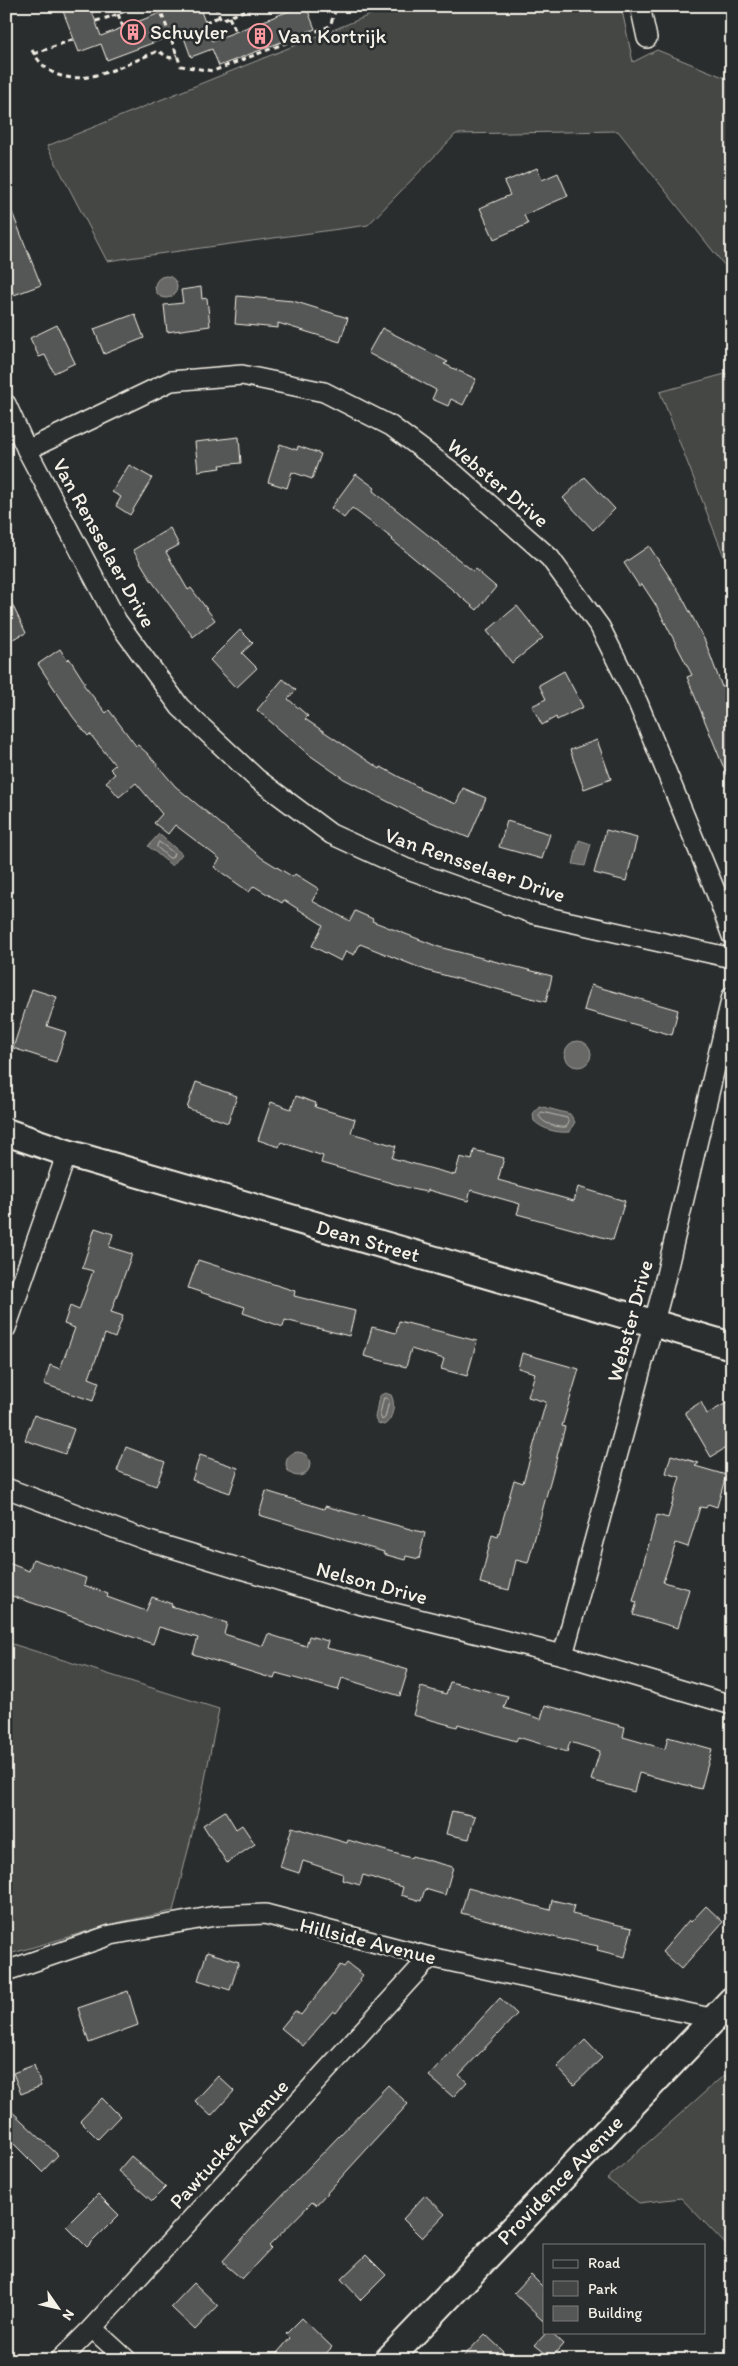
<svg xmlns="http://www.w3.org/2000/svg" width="738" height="2366" viewBox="0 0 738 2366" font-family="Itim,sans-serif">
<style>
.green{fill:#444645;stroke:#9c9c96}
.water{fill:#676866;stroke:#9f9f9a}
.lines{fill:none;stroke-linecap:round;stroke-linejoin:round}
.shore{stroke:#bcbab4;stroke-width:1}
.building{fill:#555756;stroke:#f4f1e8}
.street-casing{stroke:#f4f1e8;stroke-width:22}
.secondary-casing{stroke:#f4f1e8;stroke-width:30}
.path{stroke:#f4f1e8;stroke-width:3;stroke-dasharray:5 4;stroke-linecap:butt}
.street{stroke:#2a2d2e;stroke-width:19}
.secondary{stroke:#2a2d2e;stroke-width:26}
.labels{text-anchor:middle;stroke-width:5;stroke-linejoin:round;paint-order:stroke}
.poi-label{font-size:21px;fill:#f4f1e8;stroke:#2a2d2e;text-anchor:start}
.street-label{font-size:21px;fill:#f4f1e8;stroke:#2a2d2e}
</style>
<rect width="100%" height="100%" fill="#2a2d2e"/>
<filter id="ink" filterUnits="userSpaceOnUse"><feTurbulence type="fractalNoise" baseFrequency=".02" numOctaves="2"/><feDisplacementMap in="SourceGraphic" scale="10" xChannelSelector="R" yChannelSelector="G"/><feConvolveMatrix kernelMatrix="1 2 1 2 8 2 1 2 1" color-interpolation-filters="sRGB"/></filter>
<g filter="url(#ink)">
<!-- green -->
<g class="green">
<polygon points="392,6 621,6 633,62 657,50 728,79 732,78 732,275 618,131 456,134 368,225 107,261 47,146"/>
<polygon points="732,372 732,577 660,392"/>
<polygon points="6,1642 219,1709 203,1789 173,1911 116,1923 6,1955"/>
<polygon points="732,2074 732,2251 681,2198 639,2203 607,2179 723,2076"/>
</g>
<!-- water -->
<g class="water">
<circle cx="166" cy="287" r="11"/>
<polygon points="159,834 182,854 172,866 148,846"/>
<polygon points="579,840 591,844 585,866 573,864"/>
<circle cx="578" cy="1054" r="13"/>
<path d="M539,1106l31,8 5,8 -6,10c-12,1 -25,-2 -35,-11l-1,-7z"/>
<path d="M385,1393l6,2c5,8 2,25 -7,30l-6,-2 -3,-5 4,-22z"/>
<circle cx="298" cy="1464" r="12"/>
</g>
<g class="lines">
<!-- shore -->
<g class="shore">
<polygon points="159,842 174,853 172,858 169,858 157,847"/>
<path d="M542,1112l25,6 2,5 -3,4c-9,1 -23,-3 -27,-11z"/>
<polygon points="384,1398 387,1398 389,1401 385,1418 382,1420 380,1415"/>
</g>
</g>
<!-- building -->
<g class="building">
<polygon points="61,6 90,6 101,36 178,6 199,6 212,41 302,6 306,6 315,29 219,66 212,49 191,57 182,32 107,60 101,44 79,52"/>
<polygon points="537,168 542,180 558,173 568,196 524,215 528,224 494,239 480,208 510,195 504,182"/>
<polygon points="6,197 41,285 14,295 6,276"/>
<polygon points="201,287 202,299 207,298 210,326 167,332 164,305 183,303 181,290"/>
<polygon points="237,296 293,301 348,318 340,342 278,323 278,328 235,324"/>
<polygon points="135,314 144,338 104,354 94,329"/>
<polygon points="57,325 75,363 54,373 45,355 39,357 30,338"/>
<polygon points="382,328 448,362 444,364 476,379 463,405 451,399 448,406 432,399 436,390 368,353"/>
<polygon points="239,437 241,463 220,465 221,468 198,471 195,442"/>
<polygon points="280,444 297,450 298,446 321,454 312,479 292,472 287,488 268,482"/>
<polygon points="129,465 152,478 130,515 116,506 121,497 112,492"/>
<polygon points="356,474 375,488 373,491 473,571 475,569 496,587 477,610 392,540 393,539 352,508 344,518 331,508"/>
<polygon points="585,477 615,509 593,530 563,498"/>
<polygon points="170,528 179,545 166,552 188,590 191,588 215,620 193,637 151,580 133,550"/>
<polygon points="649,546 680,593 705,641 722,687 732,683 732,788 687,677 692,675 657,607 642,584 639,586 624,563"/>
<polygon points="6,592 26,633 6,642"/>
<polygon points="517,606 543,638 512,663 487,631"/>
<polygon points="240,630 253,643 242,653 257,668 236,688 210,660"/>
<polygon points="60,649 67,660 69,658 85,683 83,684 106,713 109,710 136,746 138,745 148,754 175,786 262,858 293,877 295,874 319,889 312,901 350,921 355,911 373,919 372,921 439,947 552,976 546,1002 428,971 360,944 354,955 346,951 341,961 312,946 323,925 284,900 282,903 254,886 249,892 214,867 220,859 175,825 168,834 154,823 162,814 136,783 119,797 106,782 115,774 110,769 115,765 90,734 88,736 73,717 38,664"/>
<polygon points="564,671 583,707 557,720 556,717 542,725 532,706 546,699 539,685"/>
<polygon points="283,679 296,690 288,699 308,716 305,719 380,769 381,767 420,788 419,789 456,804 463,788 486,798 469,838 412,814 344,779 308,754 257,710"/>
<polygon points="597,740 611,779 584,789 570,750"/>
<polygon points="507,821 550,834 542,859 499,847"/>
<polygon points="606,830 637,838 626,881 594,873"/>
<polygon points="591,985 678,1010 672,1035 584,1010"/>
<polygon points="32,989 57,997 47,1026 66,1032 56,1062 13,1048"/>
<polygon points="196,1082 237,1096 228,1123 187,1108"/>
<polygon points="296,1096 316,1103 315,1107 355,1119 351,1133 396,1146 392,1158 455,1175 460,1157 472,1160 474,1150 504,1158 498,1180 574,1201 578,1187 625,1201 613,1240 517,1214 520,1204 471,1190 468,1201 428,1190 427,1192 416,1190 321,1163 323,1156 281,1142 279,1147 258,1140 271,1102 291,1109"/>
<polygon points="95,1228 113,1234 109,1247 132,1254 111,1312 123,1316 115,1338 105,1334 89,1378 99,1382 93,1401 44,1384 50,1365 60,1369 75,1328 64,1324 70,1306 79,1310 93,1271 82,1268"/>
<polygon points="198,1260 295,1291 294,1296 355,1311 349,1336 285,1320 283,1327 243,1313 245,1307 188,1288"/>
<polygon points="399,1321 477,1341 467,1376 441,1369 444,1359 411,1349 406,1367 364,1356 372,1327 396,1333"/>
<polygon points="522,1353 579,1369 562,1426 565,1427 528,1563 516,1560 509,1590 480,1583 492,1535 498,1537 514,1480 523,1483 546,1402 528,1397 535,1373 518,1368"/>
<polygon points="732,1400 732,1444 711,1457 685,1412 701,1402 707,1414"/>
<polygon points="34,1415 74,1429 65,1454 25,1440"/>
<polygon points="126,1447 165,1462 156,1486 117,1471"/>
<polygon points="200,1455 238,1468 230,1493 192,1480"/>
<polygon points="671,1455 699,1463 695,1466 726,1475 717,1507 708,1504 706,1508 700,1507 688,1547 676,1543 663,1582 689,1589 678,1628 633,1615 637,1602 633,1601 657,1515 668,1518 680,1477 666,1473"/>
<polygon points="266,1491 324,1509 325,1506 425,1533 419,1559 406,1556 405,1560 383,1554 384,1552 259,1515"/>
<polygon points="33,1559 86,1578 84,1585 108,1594 107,1597 146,1611 152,1597 172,1604 171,1606 227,1623 224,1634 263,1646 268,1634 306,1646 309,1636 328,1641 326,1648 366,1657 408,1670 400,1696 342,1678 338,1690 276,1673 274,1679 193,1654 198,1638 159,1627 153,1644 6,1594 6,1562 29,1571"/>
<polygon points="450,1682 508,1696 504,1708 541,1719 545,1705 625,1727 623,1737 665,1749 668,1737 712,1749 701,1789 639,1773 634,1792 591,1780 600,1751 570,1742 567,1752 518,1737 516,1741 458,1724 457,1727 413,1715 421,1687 446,1694"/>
<polygon points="225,1811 236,1829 242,1825 255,1844 227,1863 203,1825"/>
<polygon points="452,1811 475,1816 469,1839 446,1834"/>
<polygon points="292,1827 347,1843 348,1840 411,1858 412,1856 453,1867 445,1895 425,1889 421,1901 401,1895 403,1887 363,1875 360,1885 342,1880 343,1874 303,1861 299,1873 280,1867"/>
<polygon points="468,1888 550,1910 552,1900 574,1905 572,1914 632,1928 625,1957 597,1950 598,1946 565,1939 565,1940 461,1913"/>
<polygon points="706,1906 723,1922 681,1969 662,1952 689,1920 691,1922"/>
<polygon points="207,1952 239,1962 230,1990 198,1980"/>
<polygon points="347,1963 363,1975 360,1979 361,1981 336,2013 333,2011 303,2046 281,2028 295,2011 301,2015 340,1965 344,1967"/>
<polygon points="128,1991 138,2025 89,2043 78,2008"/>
<polygon points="500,1998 517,2014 459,2075 467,2082 453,2097 429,2076"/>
<polygon points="585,2040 602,2058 574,2085 557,2067"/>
<polygon points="34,2065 41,2086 21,2094 13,2073"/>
<polygon points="218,2076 234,2091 211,2116 195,2101"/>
<polygon points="388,2085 408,2104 316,2205 312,2202 269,2246 271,2248 242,2279 222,2262 267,2211"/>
<polygon points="102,2098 120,2116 98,2139 80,2121"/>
<polygon points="6,2106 58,2155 42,2172 6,2136"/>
<polygon points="131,2156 166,2187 152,2201 118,2171"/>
<polygon points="98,2194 119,2215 87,2247 66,2226"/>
<polygon points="425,2195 445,2214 422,2238 403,2219"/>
<polygon points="366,2255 386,2275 361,2300 341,2279"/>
<polygon points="531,2275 544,2288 544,2322 514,2293"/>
<polygon points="194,2283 218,2306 195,2330 171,2307"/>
<polygon points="302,2318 332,2347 320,2360 271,2360 290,2338 286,2334"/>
<polygon points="547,2332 550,2332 563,2344 551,2358 535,2345"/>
<polygon points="485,2334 503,2351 494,2360 460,2360"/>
</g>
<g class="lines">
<defs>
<g id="street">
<polyline points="640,6 647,38"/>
<polyline points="6,404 27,450 117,621 180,707 256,778 331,834 405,868 534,914 732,958"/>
<polyline points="27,450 171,381 242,375 324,392 391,426 454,473 550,558 600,627 638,703 717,895 732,936"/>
<polyline points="6,1328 67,1153"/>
<polyline points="6,1488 146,1540 350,1602 563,1655 732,1705"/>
<polyline points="563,1655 662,1292 732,996"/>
<polyline points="6,1971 111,1935 215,1916 265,1914 430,1957 715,2019"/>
<polyline points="92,2328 127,2360"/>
<polyline points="60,2360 92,2328 430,1957"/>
</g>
<g id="secondary">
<polyline points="6,1132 67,1153 732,1346"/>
<polyline points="388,2360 732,2000"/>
</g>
</defs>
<!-- street casing -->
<use href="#street" class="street-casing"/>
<!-- secondary casing -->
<use href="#secondary" class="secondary-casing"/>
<!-- path -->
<g class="path">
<polyline points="110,6 113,16 137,6"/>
<polyline points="159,6 181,66 213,71 330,26 337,6"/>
<polyline points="215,6 221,20 256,6"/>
<polyline points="278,6 281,14"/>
<polyline points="118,14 123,27"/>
<polyline points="229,17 236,32"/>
<polyline points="96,21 113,16"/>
<polyline points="205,22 219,17"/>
<path d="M32,50c28,53 86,17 126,1l12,7 7,-3"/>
<polyline points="34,54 74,39"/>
</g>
<!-- street -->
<use href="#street" class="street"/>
<!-- secondary -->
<use href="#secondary" class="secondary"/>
</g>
</g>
<!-- icons -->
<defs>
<symbol id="building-ring" viewBox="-11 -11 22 22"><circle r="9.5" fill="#2a2d2e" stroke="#ff9aa2" stroke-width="1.5"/><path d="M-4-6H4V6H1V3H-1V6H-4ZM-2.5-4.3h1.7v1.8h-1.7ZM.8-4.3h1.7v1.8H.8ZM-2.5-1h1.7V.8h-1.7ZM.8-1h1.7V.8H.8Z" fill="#ff9aa2"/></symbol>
</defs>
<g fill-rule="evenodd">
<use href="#building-ring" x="119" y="18" width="28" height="28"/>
<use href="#building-ring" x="246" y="22" width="28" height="28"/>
</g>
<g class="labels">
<!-- poi labels -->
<g class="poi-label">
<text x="150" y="39">Schuyler</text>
<text x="278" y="43">Van Kortrijk</text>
</g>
<!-- street labels -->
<g class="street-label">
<text transform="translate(498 483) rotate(40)" y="7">Webster Drive</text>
<text transform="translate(104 543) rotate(61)" y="7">Van Rensselaer Drive</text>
<text transform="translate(475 865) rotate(19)" y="7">Van Rensselaer Drive</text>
<text transform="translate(368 1241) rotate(16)" y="7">Dean Street</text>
<text transform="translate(630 1321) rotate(-75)" y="7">Webster Drive</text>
<text transform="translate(372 1583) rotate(15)" y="7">Nelson Drive</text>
<text transform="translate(368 1941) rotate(14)" y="7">Hillside Avenue</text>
<text transform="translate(229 2144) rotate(-48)" y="7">Pawtucket Avenue</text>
<text transform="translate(560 2180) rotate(-46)" y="7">Providence Avenue</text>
</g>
</g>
<!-- margin -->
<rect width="738" height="2366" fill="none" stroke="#2a2d2e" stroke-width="25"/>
<rect x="12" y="12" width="713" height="2341" fill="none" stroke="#f4f1e8" stroke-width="2" filter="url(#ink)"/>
<!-- legend -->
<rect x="543" y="2244" width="162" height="90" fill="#2a2d2e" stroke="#7b7b78"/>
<rect x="553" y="2260" width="25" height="8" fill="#2a2d2e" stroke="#7b7b78"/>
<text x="588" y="2268" font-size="15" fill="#f4f1e8">Road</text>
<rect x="553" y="2281" width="25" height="15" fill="#444645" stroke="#7b7b78"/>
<text x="588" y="2294" font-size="15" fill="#f4f1e8">Park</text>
<rect x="553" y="2306" width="25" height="15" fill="#555756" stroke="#7b7b78"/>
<text x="588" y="2318" font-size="15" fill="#f4f1e8">Building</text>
<!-- north arrow -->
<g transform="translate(58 2308) rotate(124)" stroke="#2a2d2e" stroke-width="4" paint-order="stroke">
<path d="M0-4L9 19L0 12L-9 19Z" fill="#f4f1e8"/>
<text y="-8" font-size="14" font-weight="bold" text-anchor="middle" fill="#f4f1e8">N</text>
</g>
</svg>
